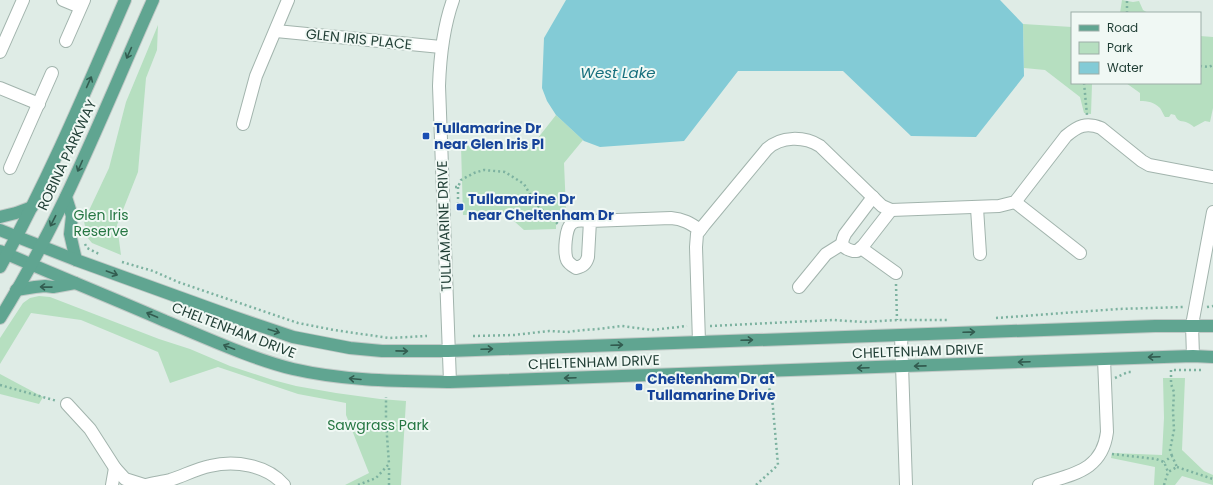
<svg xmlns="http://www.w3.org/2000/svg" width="1213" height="485" viewBox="0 0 1213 485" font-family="Poppins,sans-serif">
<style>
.green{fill:#b6dfc0}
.water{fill:#83cbd6}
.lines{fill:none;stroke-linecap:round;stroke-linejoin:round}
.minor-casing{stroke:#a2b4ad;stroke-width:14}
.major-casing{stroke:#c0c9c6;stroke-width:14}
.path{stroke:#7db2a0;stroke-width:2.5;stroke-dasharray:2 3;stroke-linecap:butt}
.minor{stroke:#fff;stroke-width:12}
.major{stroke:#60a591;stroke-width:12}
.oneway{stroke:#325c50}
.transit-dot{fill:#1a4fb4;stroke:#f0f8f4;stroke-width:1.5}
.labels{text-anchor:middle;stroke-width:4;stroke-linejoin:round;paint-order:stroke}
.street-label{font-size:14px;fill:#1f3d34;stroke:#f0f8f4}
.transit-label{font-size:14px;font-weight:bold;fill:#164399;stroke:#f0f8f4;text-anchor:start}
.park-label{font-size:14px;fill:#267743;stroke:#f0f8f4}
.water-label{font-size:15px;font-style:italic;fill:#156f7d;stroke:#f0f8f4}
</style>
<rect width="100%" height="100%" fill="#dfece6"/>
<!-- green -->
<g class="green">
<polygon points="1122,0 1133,2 1139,1 1143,10 1148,13 1120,13"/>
<polygon points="1023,24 1072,27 1072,83 1093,83 1092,84 1091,114 1084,113 1080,97 1045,70 1024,68"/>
<polygon points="158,25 157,50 146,78 138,172 117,225 121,255 92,243 87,237 84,221 109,168 126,102"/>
<path d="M1200,36l13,1v71l-3,14 -5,-1 -11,6c-2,-2 -4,-3 -6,-4 -6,-3 -10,0 -13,-8l-4,-1 -2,3h-4c-2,-3 -3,-6 -5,-9 -6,-6 -12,-7 -20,-7v-8l-14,-10h74z"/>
<polygon points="556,115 583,140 564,163 566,210 556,225 556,229 524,230 506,214 463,215 461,146 534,143"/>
<polygon points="39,296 50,297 159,339 190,349 230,366 273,380 296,386 336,393 380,399 406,401 401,485 345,485 369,473 346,415 346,403 298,394 218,367 170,383 158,352 81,320 31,313 0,364 0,338 23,303 30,298"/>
<polygon points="0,374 43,397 39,404 0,394"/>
<polygon points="1163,378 1185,378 1182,450 1204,471 1213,475 1213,485 1182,476 1175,485 1154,485 1155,467 1111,458 1112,453 1162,455 1164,418"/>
</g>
<!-- water -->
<polygon class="water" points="566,0 1000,0 1023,24 1024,76 976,137 911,136 843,71 738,71 684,141 600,147 584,141 556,115 547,101 542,88 544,38"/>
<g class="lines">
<defs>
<g id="minor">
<polyline points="63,0 80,7"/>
<polyline points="276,31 441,47"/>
<polyline points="66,41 84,0"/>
<polyline points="0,52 23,0"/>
<polyline points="0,88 39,104"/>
<polyline points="243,124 256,76 288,0"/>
<polyline points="10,168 52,73"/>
<path d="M873,197l-28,37c-5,10 -3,14 8,17h4l6,-5 28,-36"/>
<polyline points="1015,202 1080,253"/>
<polyline points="977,208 980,254"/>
<path d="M590,221c-6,0 -13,-2 -18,2 -7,5 -8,30 -5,37 2,4 6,6 9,8 7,-2 10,-4 12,-11l2,-36 81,-3c12,1 19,5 29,12"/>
<polyline points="861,248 896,273"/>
<polyline points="799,287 826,254 842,244"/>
<polyline points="901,335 906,485"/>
<path d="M699,342l-3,-95 1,-13 7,-9 63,-76c14,-13 37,-13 53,-3l62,60 9,4 108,-4 16,-4 4,-5 47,-61c12,-10 20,-14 35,-8l41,33 7,4 64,12"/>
<polyline points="1193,356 1192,325 1213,212"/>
<path d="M450,382l-11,-296c1,-30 4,-58 14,-86"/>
<polyline points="67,404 90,429 115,468 125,479 144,485"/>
<polyline points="112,485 115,468"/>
<path d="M146,485c7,-2 16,-3 24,-5 13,-4 26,-11 40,-14 25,-6 57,-1 74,19"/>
<path d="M1039,485c32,-11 63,-13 68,-53l-3,-73"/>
</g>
<g id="major">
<polyline points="66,197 72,216 70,234 76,260"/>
<polyline points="0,217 16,213 32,207"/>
<polyline points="0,230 76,260 231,316 293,337 350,348 382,351 448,351 1155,326 1213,326"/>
<path d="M0,251c55,24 110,46 165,70 42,17 84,37 128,48 52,12 104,12 157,13l654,-23 89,-3 20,1"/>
<path d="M0,267c48,-86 86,-177 125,-267"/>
<polyline points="16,290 35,287 45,286 53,287 75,283"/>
<path d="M0,318c63,-100 105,-211 153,-318"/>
</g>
</defs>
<!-- minor casing -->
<use href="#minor" class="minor-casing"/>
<!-- major casing -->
<use href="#major" class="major-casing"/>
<!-- path -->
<g class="path">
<polyline points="1127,13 1127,0"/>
<polyline points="1200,66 1209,67 1213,65"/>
<polyline points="1084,83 1087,115"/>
<polyline points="455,187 458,187 461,180 474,173 484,170 505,172 524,184 536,204 558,224"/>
<polyline points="458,187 458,205"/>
<polyline points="85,244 87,248 99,254"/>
<polyline points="122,262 153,271 178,282 298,323 334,330 389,338 427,336"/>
<polyline points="896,284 897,320"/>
<polyline points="1207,307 1213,306"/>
<polyline points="996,318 1118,309 1184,307"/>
<polyline points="710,326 833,320 864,322 897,320 947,320"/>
<polyline points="473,336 514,335 549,331 567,332 584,330 598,329 622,326 652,330 687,326"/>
<polyline points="1171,370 1171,384 1174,392 1173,411 1174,430 1170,450 1172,456"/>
<polyline points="1174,370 1203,370"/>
<polyline points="1115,378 1128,372 1131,372"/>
<polyline points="0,385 57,401"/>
<polyline points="1112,454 1156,459 1164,462 1168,472 1177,467 1172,456 1164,462"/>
<polyline points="1177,467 1213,479"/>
<polyline points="358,485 376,478 389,464 386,422 386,397"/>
<polyline points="389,485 389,465"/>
<polyline points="756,485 778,465 772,397 768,385"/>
<polyline points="1164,485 1168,472"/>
</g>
<!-- minor -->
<use href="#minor" class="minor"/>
<!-- major -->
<use href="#major" class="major"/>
</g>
<!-- one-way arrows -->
<defs><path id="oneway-shaft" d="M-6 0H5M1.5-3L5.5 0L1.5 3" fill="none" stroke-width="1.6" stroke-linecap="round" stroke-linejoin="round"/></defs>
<g class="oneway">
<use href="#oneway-shaft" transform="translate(129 53) rotate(114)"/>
<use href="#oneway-shaft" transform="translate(89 82) rotate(-66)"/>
<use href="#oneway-shaft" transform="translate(80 166) rotate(114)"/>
<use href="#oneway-shaft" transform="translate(53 221) rotate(117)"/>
<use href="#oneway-shaft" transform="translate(112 273) rotate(20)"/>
<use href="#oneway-shaft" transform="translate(46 287) rotate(-179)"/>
<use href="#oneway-shaft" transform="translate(152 315) rotate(-157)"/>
<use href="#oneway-shaft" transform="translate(274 331) rotate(17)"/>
<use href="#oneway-shaft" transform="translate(969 332) rotate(-2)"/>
<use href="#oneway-shaft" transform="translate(747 340) rotate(-2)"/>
<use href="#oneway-shaft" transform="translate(617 345) rotate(-2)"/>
<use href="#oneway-shaft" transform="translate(229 347) rotate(-159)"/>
<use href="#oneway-shaft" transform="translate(487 349) rotate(-2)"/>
<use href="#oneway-shaft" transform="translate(402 351) rotate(1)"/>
<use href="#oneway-shaft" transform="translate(1154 357) rotate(178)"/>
<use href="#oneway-shaft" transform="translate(1024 362) rotate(178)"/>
<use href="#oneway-shaft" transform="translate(920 366) rotate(179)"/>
<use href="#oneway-shaft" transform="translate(863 368) rotate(178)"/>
<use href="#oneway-shaft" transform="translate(570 378) rotate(178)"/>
<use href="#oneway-shaft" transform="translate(355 379) rotate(-175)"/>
</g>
<!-- markers -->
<g class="transit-dot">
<rect x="422" y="132" width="8" height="8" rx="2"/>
<rect x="456" y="203" width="8" height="8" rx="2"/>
<rect x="635" y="383" width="8" height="8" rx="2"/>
</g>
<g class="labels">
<!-- street labels -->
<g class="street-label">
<text transform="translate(359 39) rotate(6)" y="5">GLEN IRIS PLACE</text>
<text transform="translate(67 155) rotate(-65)" y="5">ROBINA PARKWAY</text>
<text transform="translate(444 226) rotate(-92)" y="5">TULLAMARINE DRIVE</text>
<text transform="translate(234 330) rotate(21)" y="5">CHELTENHAM DRIVE</text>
<text transform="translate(918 351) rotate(-2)" y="5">CHELTENHAM DRIVE</text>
<text transform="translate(594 362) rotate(-2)" y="5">CHELTENHAM DRIVE</text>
</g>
<!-- transit labels -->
<g class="transit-label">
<text x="434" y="133">Tullamarine Dr<tspan x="434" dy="16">near Glen Iris Pl</tspan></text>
<text x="468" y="204">Tullamarine Dr<tspan x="468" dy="16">near Cheltenham Dr</tspan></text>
<text x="647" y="384">Cheltenham Dr at<tspan x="647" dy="16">Tullamarine Drive</tspan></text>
</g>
<!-- park labels -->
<g class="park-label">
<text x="101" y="220">Glen Iris<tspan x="101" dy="16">Reserve</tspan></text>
<text x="378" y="430">Sawgrass Park</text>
</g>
<!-- water labels -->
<g class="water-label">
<text x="618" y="78">West Lake</text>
</g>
</g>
<!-- legend -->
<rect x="1071" y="12" width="130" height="72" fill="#f0f8f4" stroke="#9cada7"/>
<rect x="1079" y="25" width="20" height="6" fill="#60a591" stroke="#9cada7"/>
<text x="1107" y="32" font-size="12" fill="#1f3d34">Road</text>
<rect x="1079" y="42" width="20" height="12" fill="#b6dfc0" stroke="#9cada7"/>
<text x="1107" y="52" font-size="12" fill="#1f3d34">Park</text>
<rect x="1079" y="62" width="20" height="12" fill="#83cbd6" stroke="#9cada7"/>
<text x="1107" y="72" font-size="12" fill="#1f3d34">Water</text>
</svg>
